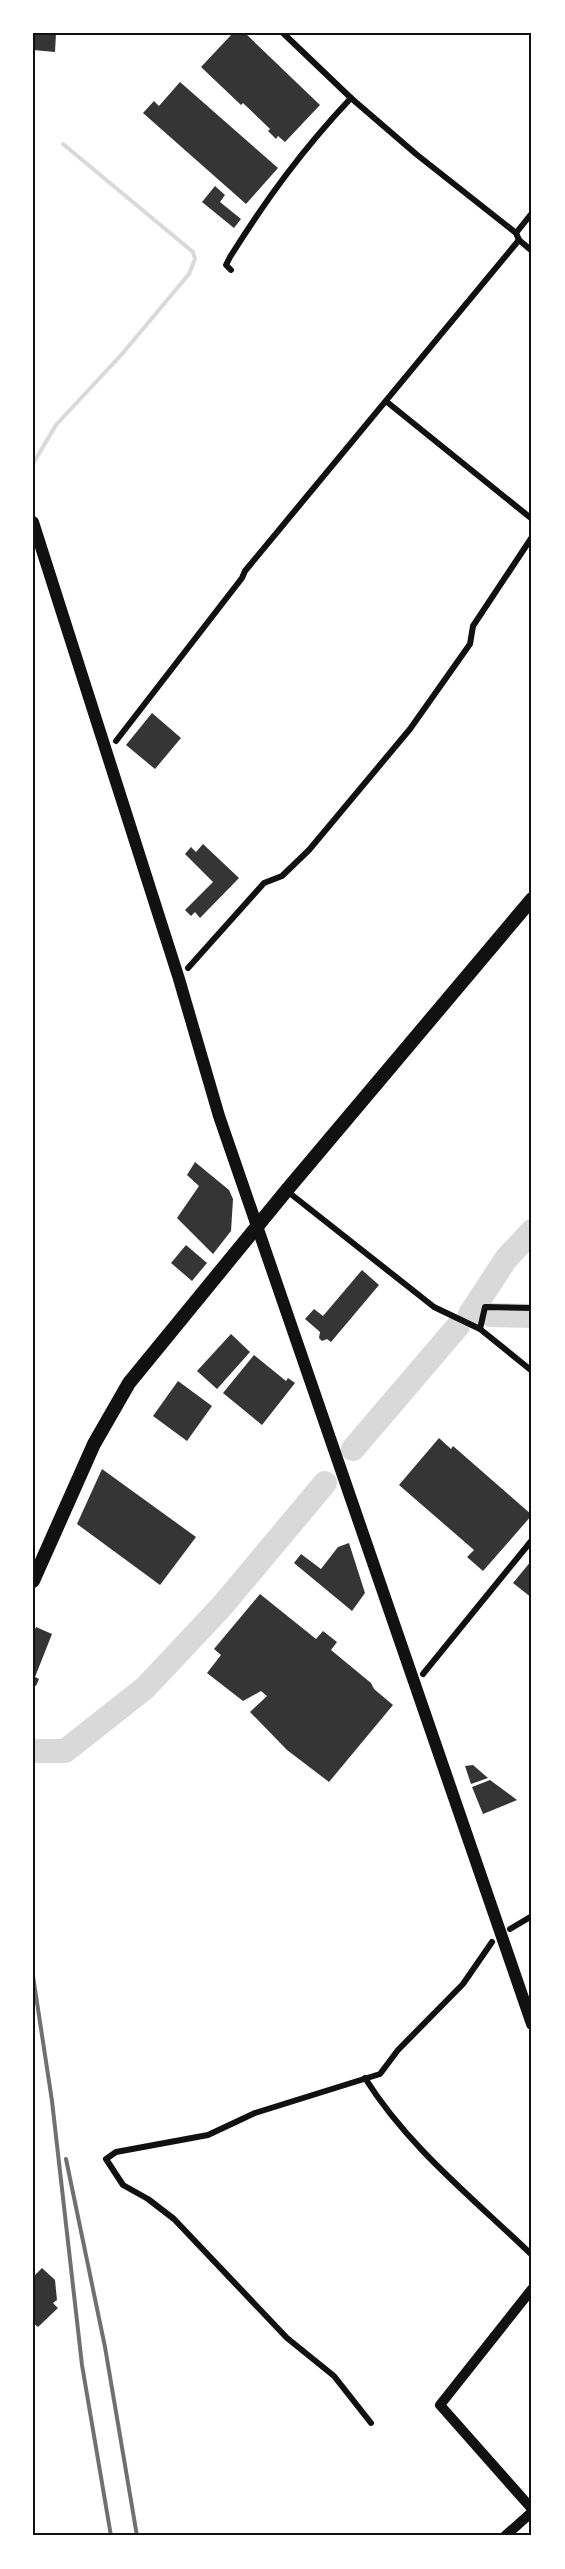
<svg xmlns="http://www.w3.org/2000/svg" width="565" height="2569" viewBox="0 0 565 2569" font-family="'Golos Text',sans-serif">
<style>
.lines{fill:none;stroke-linecap:round;stroke-linejoin:round}
.stream{stroke:#d9d9d9;stroke-width:4}
.river{stroke:#d9d9d9;stroke-width:24}
.building{fill:#353535}
.minor{stroke:#111;stroke-width:6}
.tertiary{stroke:#111;stroke-width:10}
.secondary{stroke:#111;stroke-width:12}
.primary{stroke:#111;stroke-width:14}
.rail{stroke:#707070;stroke-width:4}
.neatline{fill:none;stroke:#111;stroke-width:2}
</style>
<rect width="100%" height="100%" fill="#fff"/>
<g class="lines">
<!-- stream -->
<polyline class="stream" points="34,462 56,425 122,354 189,274 195,259 193,252 63,144"/>
<!-- river -->
<g class="river">
<polyline points="470,1314 506,1259 532,1231"/>
<polyline points="491,1315 532,1316"/>
<polyline points="353,1449 458,1326"/>
<polyline points="33,1751 65,1751 145,1688 222,1606 325,1483"/>
</g>
</g>
<!-- building -->
<g class="building">
<polygon points="33,33 56,33 55,52 33,50"/>
<polygon points="233,33 245,33 320,105 285,142 278,136 276,139 268,131 270,129 243,103 241,105 201,67"/>
<polygon points="180,82 278,168 246,204 143,113 154,101 159,106"/>
<polygon points="215,186 225,195 220,202 241,219 234,228 202,202"/>
<polygon points="152,713 181,738 155,769 126,745"/>
<polygon points="203,844 239,878 200,918 195,912 191,916 185,910 213,882 185,854 191,847 196,852"/>
<polygon points="195,1162 229,1190 233,1199 231,1231 213,1254 177,1218 199,1186 187,1175"/>
<polygon points="186,1245 207,1263 192,1281 171,1263"/>
<polygon points="362,1270 379,1285 331,1342 327,1339 322,1341 319,1338 320,1332 305,1319 314,1309 323,1316"/>
<polygon points="231,1334 250,1352 217,1389 197,1371"/>
<polygon points="254,1355 286,1381 288,1378 295,1383 262,1425 223,1393"/>
<polygon points="178,1381 212,1406 187,1441 153,1416"/>
<polygon points="439,1438 451,1449 453,1446 532,1515 483,1571 467,1557 474,1550 399,1485"/>
<polygon points="102,1469 196,1537 160,1585 77,1524"/>
<polygon points="349,1543 365,1593 352,1611 294,1563 301,1554 321,1569 338,1547"/>
<polygon points="532,1560 532,1598 513,1583"/>
<polygon points="260,1594 316,1639 323,1631 337,1642 331,1650 371,1683 374,1689 393,1705 329,1782 287,1750 250,1712 267,1696 261,1691 243,1701 207,1673 221,1655 214,1649"/>
<polygon points="36,1627 52,1634 35,1677 39,1679 36,1686 33,1685 33,1633"/>
<polygon points="473,1765 488,1778 471,1784 465,1766"/>
<polygon points="490,1780 517,1800 483,1814 472,1787"/>
<polygon points="42,2268 55,2280 57,2300 53,2303 58,2308 38,2327 33,2323 33,2277"/>
</g>
<g class="lines">
<!-- minor -->
<g class="minor">
<polyline points="283,33 351,98 416,154 516,233"/>
<polyline points="532,213 516,233 519,240 532,251"/>
<path d="M231,270l-5,-5 4,-8c37,-59 73,-108 121,-159"/>
<polyline points="387,402 532,519"/>
<polyline points="116,741 242,578 245,571 519,240"/>
<polyline points="188,968 264,883 282,876 309,850 410,729 470,644 473,626 532,537"/>
<polyline points="287,1191 434,1307 480,1329 532,1371"/>
<polyline points="480,1329 485,1307 532,1308"/>
<polyline points="423,1674 532,1540"/>
<polyline points="510,1929 532,1916"/>
<path d="M365,2078c43,69 109,121 167,177"/>
<polyline points="371,2423 334,2376 287,2338 174,2219 148,2199 123,2185 106,2159 116,2152 208,2135 255,2113 380,2074 398,2050 463,1984 492,1942"/>
</g>
<!-- tertiary -->
<g class="tertiary">
<polyline points="532,2289 440,2405 532,2509"/>
<polyline points="505,2536 532,2512"/>
</g>
<!-- secondary -->
<polyline class="secondary" points="33,522 179,979 219,1116 532,2024"/>
<!-- primary -->
<polyline class="primary" points="33,1581 94,1444 129,1383 286,1191 532,899"/>
<!-- rail -->
<g class="rail">
<polyline points="33,1976 52,2101 82,2365 111,2536"/>
<polyline points="66,2159 105,2347 137,2536"/>
</g>
</g>
<!-- border -->
<rect width="565" height="2569" fill="none" stroke="#ffffff" stroke-width="69"/>
<rect x="34" y="34" width="496" height="2500" class="neatline"/>
</svg>
